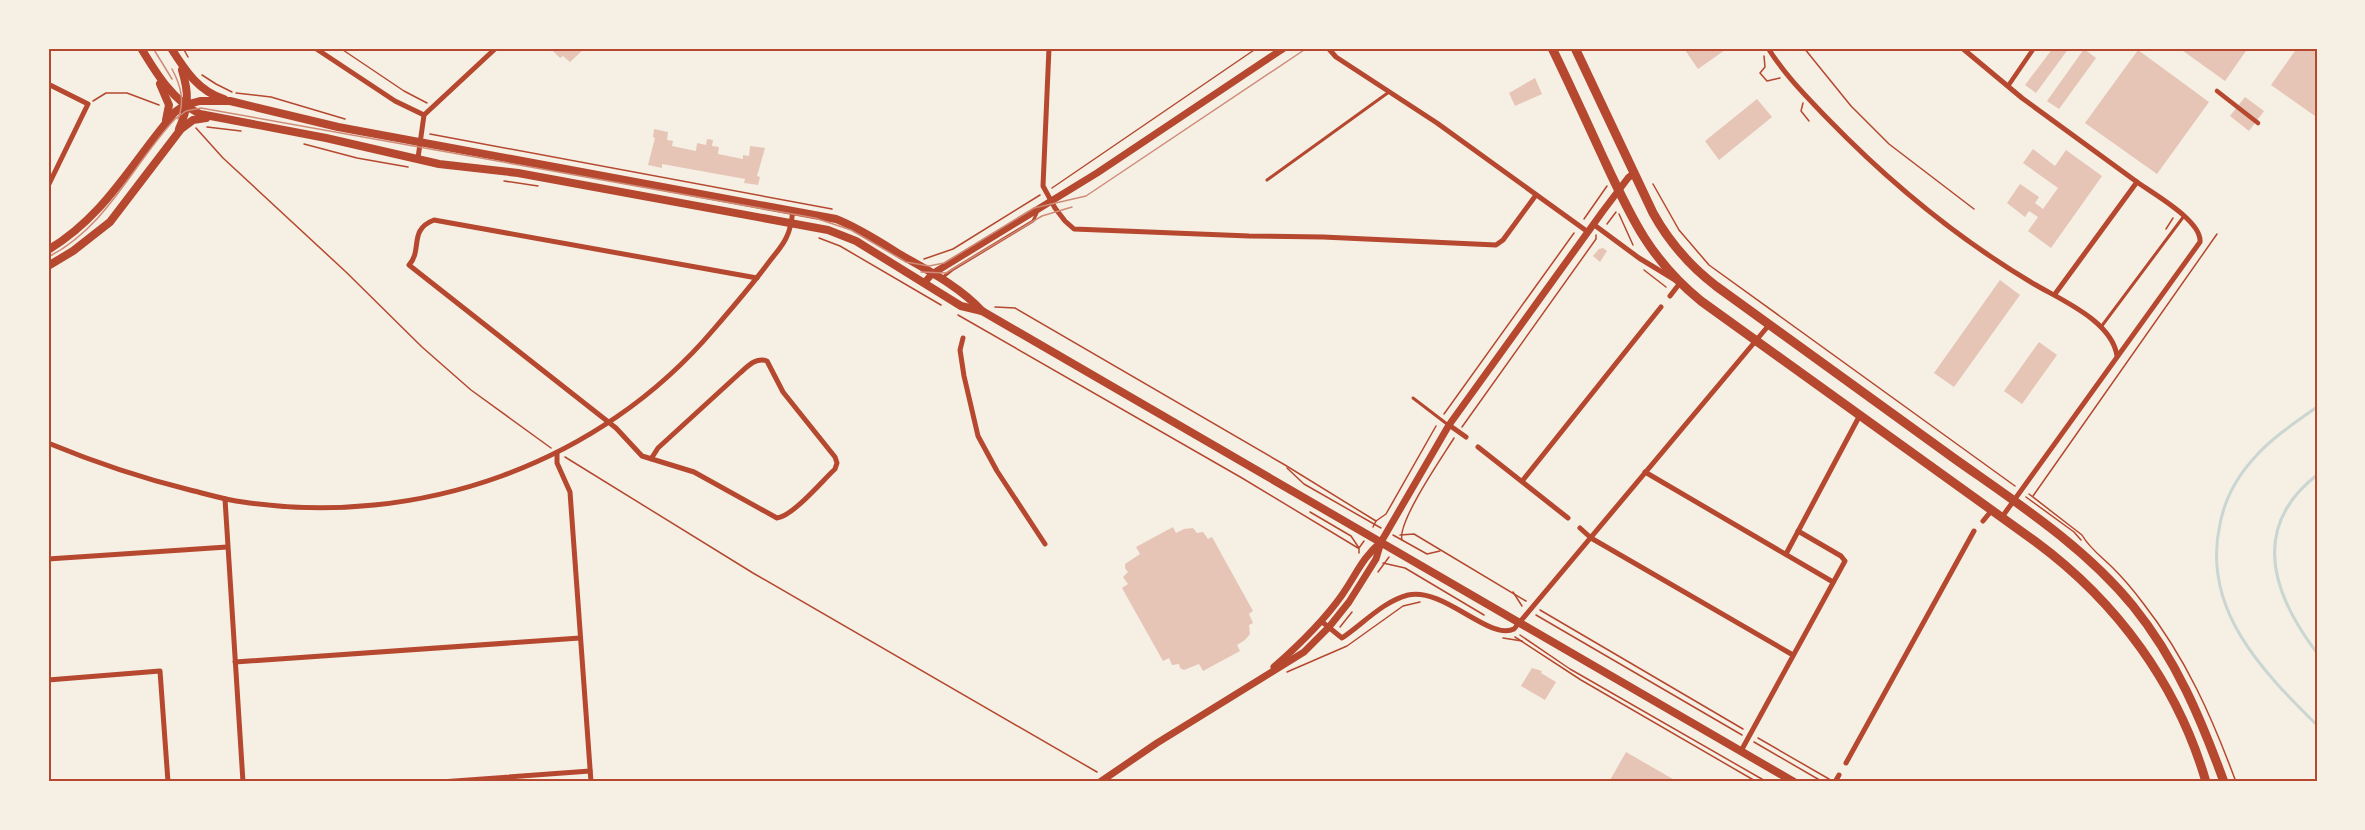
<svg xmlns="http://www.w3.org/2000/svg" width="2365" height="830" viewBox="0 0 2365 830" font-family="Raleway,sans-serif">
<style>
.lines{fill:none;stroke-linecap:round;stroke-linejoin:round}
.stream{stroke:#c9d6d2;stroke-width:3}
.building{fill:#e6c5b7}
.path{stroke:#b5482f;stroke-width:1.5}
.service{stroke:#b5482f;stroke-width:3}
.pedestrian{stroke:#b5482f;stroke-width:4.5}
.minor{stroke:#b5482f;stroke-width:5}
.tertiary{stroke:#b5482f;stroke-width:7}
.secondary{stroke:#b5482f;stroke-width:8}
.primary{stroke:#b5482f;stroke-width:9}
.tram{stroke:#cf8b77;stroke-width:1.5}
.neatline{fill:none;stroke:#b5482f;stroke-width:2}
</style>
<rect width="100%" height="100%" fill="#f6efe4"/>
<g class="lines">
<!-- stream -->
<g class="stream">
<path d="M2317,407c-21,15 -44,30 -61,49 -18,19 -31,42 -36,68 -19,84 41,146 97,201"/>
<path d="M2317,475c-68,53 -44,120 0,178"/>
</g>
</g>
<!-- building -->
<g class="building">
<polygon points="550,48 585,48 570,62 563,56 560,58"/>
<polygon points="1688,48 1724,48 1725,50 1698,69 1685,50"/>
<polygon points="2053,48 2069,48 2036,93 2025,85"/>
<polygon points="2179,48 2248,48 2225,81"/>
<polygon points="2297,48 2313,48 2317,51 2317,114 2315,116 2271,85"/>
<polygon points="2084,49 2096,58 2059,109 2047,101"/>
<polygon points="2138,50 2209,102 2157,174 2085,123"/>
<polygon points="1535,78 1542,94 1515,106 1509,93"/>
<polygon points="2245,97 2264,111 2249,131 2230,116"/>
<polygon points="1757,99 1772,117 1719,160 1705,141"/>
<polygon points="654,129 668,132 667,140 673,141 672,146 696,151 697,143 706,145 707,139 713,140 712,146 719,147 718,154 743,159 743,155 749,156 750,146 765,148 757,176 760,177 758,185 744,183 745,179 662,164 662,168 648,165 655,138 653,137"/>
<polygon points="2033,149 2055,166 2066,150 2102,176 2051,248 2028,231 2038,217 2029,211 2025,217 2007,203 2020,184 2039,197 2035,203 2043,209 2058,188 2023,163"/>
<polygon points="1603,248 1607,251 1600,262 1593,256 1599,249"/>
<polygon points="2000,280 2020,295 1954,387 1934,373"/>
<polygon points="2039,342 2057,355 2022,404 2004,391"/>
<polygon points="1173,527 1176,533 1184,529 1193,528 1197,533 1203,532 1208,539 1212,537 1253,611 1249,614 1253,623 1249,625 1250,634 1245,640 1237,645 1240,651 1203,671 1199,664 1184,670 1180,668 1179,664 1172,665 1169,658 1163,661 1122,588 1128,584 1123,577 1128,572 1125,568 1125,564 1140,554 1136,547"/>
<polygon points="1532,668 1542,671 1541,673 1556,682 1545,700 1521,686"/>
<polygon points="1626,752 1678,782 1609,782"/>
</g>
<g class="lines">
<!-- path -->
<g class="path">
<polyline points="183,48 188,57"/>
<polyline points="340,48 404,91 427,103"/>
<polyline points="1804,48 1851,106 1889,144 1974,209"/>
<polyline points="1764,56 1765,67 1760,73 1767,81 1780,78"/>
<polyline points="202,75 216,84 232,92"/>
<polyline points="236,93 271,97 345,119"/>
<polyline points="93,101 106,93 127,93 159,105"/>
<polyline points="1803,103 1801,111 1809,121"/>
<polyline points="207,127 241,131"/>
<polyline points="196,128 223,158 346,272 422,347 471,390 551,448"/>
<polyline points="430,134 832,209"/>
<polyline points="304,144 357,158 408,167"/>
<polyline points="504,181 538,186"/>
<polyline points="1653,184 1679,230 1709,265 2015,486"/>
<polyline points="1052,188 1257,48"/>
<polyline points="1619,214 1633,245"/>
<polyline points="1584,219 1607,186"/>
<polyline points="1607,224 1616,212"/>
<polyline points="2166,229 2173,218"/>
<polyline points="819,238 840,246 941,305"/>
<polyline points="924,259 953,249 1040,195"/>
<polyline points="1644,270 1666,287"/>
<polyline points="995,307 1015,308 1285,465 1376,521"/>
<polyline points="958,315 1242,478 1358,548"/>
<polyline points="1444,414 1574,233"/>
<polyline points="1462,427 1596,239 1596,235"/>
<polyline points="565,457 753,573 1097,772"/>
<polyline points="1287,468 1304,484 1381,528"/>
<path d="M2029,494l53,41c8,14 20,22 31,33 11,11 21,23 30,35 43,55 69,114 93,179"/>
<polyline points="2033,496 2217,234"/>
<polyline points="2026,497 2074,532 2081,540"/>
<polyline points="1310,512 1351,536 1359,548"/>
<polyline points="1373,527 1376,521 1386,514 1436,426"/>
<polyline points="1393,535 1427,554 1440,551"/>
<polyline points="1400,535 1414,534 1526,601"/>
<path d="M1402,540c-5,-18 41,-84 52,-102"/>
<polyline points="1359,553 1359,548 1364,541"/>
<polyline points="1383,563 1405,568 1484,615"/>
<polyline points="1378,572 1389,557"/>
<polyline points="1513,592 1522,606"/>
<polyline points="1540,610 1743,729"/>
<polyline points="1536,615 1742,735"/>
<polyline points="1340,627 1352,612"/>
<polyline points="1520,635 1570,669 1767,782"/>
<polyline points="1515,637 1581,680 1757,782"/>
<polyline points="1503,638 1522,641"/>
<polyline points="1287,672 1347,646 1403,606 1420,602"/>
<polyline points="1758,738 1829,779"/>
<polyline points="1754,742 1823,782"/>
</g>
<!-- service -->
<g class="service">
<polyline points="1267,180 1389,92"/>
<polyline points="942,278 952,270 1033,221 1037,213"/>
<polyline points="2101,327 2184,216"/>
<polyline points="1413,398 1447,424"/>
</g>
<!-- pedestrian -->
<g class="pedestrian">
<polyline points="2008,86 2034,48"/>
<polyline points="2217,91 2258,123"/>
</g>
<!-- minor -->
<g class="minor">
<polyline points="315,48 395,101 424,115"/>
<polyline points="1049,48 1043,186 1055,208 1065,221 1074,229 1249,236 1323,237 1496,245 1503,240 1536,195"/>
<polyline points="1328,48 1336,57 1437,123 1588,232"/>
<path d="M1768,48c16,26 38,48 59,70 61,63 131,121 207,166 27,16 78,37 83,72"/>
<polyline points="1962,48 2022,98 2137,182 2055,294"/>
<polyline points="48,84 88,104 48,186"/>
<polyline points="418,158 424,115 496,48"/>
<polyline points="1593,224 1639,258 1680,283 1670,296"/>
<polyline points="963,338 960,350 964,376 978,436 997,471 1045,544"/>
<polyline points="1449,425 1466,437"/>
<path d="M48,443c46,19 93,35 142,47 17,4 35,10 53,12 175,26 356,-37 471,-173 19,-22 38,-44 55,-67 6,-8 14,-16 18,-26 4,-8 5,-18 6,-26"/>
<polyline points="1478,447 1568,518"/>
<polyline points="557,453 557,463 570,492 591,782"/>
<path d="M651,459l7,-11 82,-75c8,-7 16,-16 27,-12l16,31 52,65 2,6 -2,6c-13,12 -42,47 -58,49l-83,-46 -52,-16 -26,-28 -207,-163c14,-15 -1,-35 25,-45l323,58"/>
<polyline points="1645,472 1833,582"/>
<polyline points="1523,480 1661,307"/>
<polyline points="225,499 243,782"/>
<path d="M2002,517l198,-275c2,-21 -46,-48 -63,-60"/>
<polyline points="1983,521 1992,510"/>
<polyline points="1580,528 1591,538 1793,655"/>
<polyline points="1786,554 1860,415"/>
<polyline points="48,559 227,547"/>
<path d="M1321,621l21,17c21,-14 40,-36 66,-43 36,-8 81,46 106,34l255,-304"/>
<polyline points="235,662 580,638"/>
<polyline points="48,680 160,671 168,782"/>
<polyline points="1741,751 1845,561 1841,556 1798,531"/>
<polyline points="1846,763 1974,531"/>
<polyline points="441,782 590,771"/>
<polyline points="1835,782 1839,775"/>
</g>
<!-- tertiary -->
<g class="tertiary">
<polyline points="925,282 932,274 1097,173 1284,48"/>
<path d="M1274,667c25,-22 49,-45 68,-72 14,-20 20,-37 39,-53"/>
<polyline points="1100,782 1157,743 1304,652 1329,627 1349,602 1376,559 1381,542 1449,425 1603,211 1628,178 1634,173"/>
</g>
<!-- secondary -->
<g class="secondary">
<path d="M141,48c15,25 32,53 59,66l126,24 113,26 79,9 310,57 28,11 105,65 21,5"/>
<path d="M171,48c14,22 27,43 53,51"/>
<polyline points="160,84 169,105 166,120"/>
<path d="M179,129c10,-22 10,-36 3,-59"/>
<path d="M48,250c58,-35 84,-88 127,-138l10,-7 15,-4h30l108,26 498,92c23,9 44,23 65,36 28,16 59,32 81,56l812,471"/>
<polyline points="48,266 73,251 110,222 181,129 193,120 206,118"/>
</g>
<!-- primary -->
<g class="primary">
<path d="M1552,48c17,35 33,70 49,105 28,60 47,105 100,148l335,241c81,60 142,143 170,240"/>
<path d="M1575,48l78,165c16,29 37,53 63,73 79,58 159,115 239,173 62,44 129,87 178,147 43,53 68,113 91,176"/>
</g>
<!-- tram -->
<g class="tram">
<polyline points="153,48 172,79"/>
<path d="M172,69c9,17 13,32 6,50"/>
<path d="M48,257c59,-30 84,-92 127,-138l11,-8 15,-3 614,110 36,12 55,32 23,4 15,-3 90,-55 52,-12 221,-148"/>
<polyline points="921,272 946,273 1042,216 1072,207"/>
</g>
</g>
<!-- border -->
<rect width="2365" height="830" fill="none" stroke="#f6efe4" stroke-width="99"/>
<rect x="50" y="50" width="2266" height="730" class="neatline"/>
</svg>
